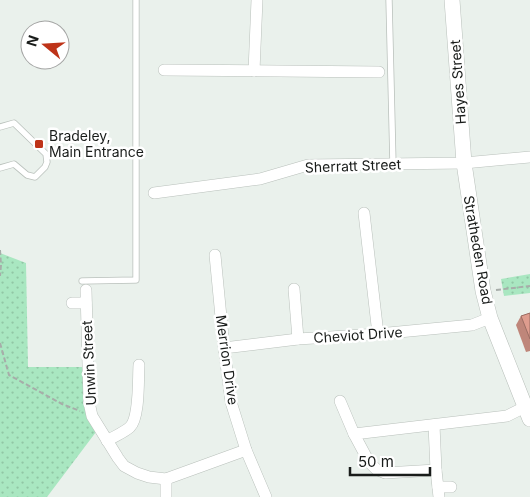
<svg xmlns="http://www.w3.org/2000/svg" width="530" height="497" viewBox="0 0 530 497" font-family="Inter,sans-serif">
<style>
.grass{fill:url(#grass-dots)}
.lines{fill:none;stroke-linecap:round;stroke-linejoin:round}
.lane-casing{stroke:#b9c0bb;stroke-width:7}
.street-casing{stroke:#b9c0bb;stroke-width:12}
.secondary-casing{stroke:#b9c0bb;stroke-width:16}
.path{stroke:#a7ada9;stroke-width:2;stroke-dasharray:5 2.5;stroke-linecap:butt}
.lane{stroke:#fff;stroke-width:5.5}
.street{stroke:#fff;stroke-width:11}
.secondary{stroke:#fff;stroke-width:15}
.wall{fill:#bf867a}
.building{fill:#de9c8e;stroke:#9b6d63}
.poi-dot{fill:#be3318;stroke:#fff;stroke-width:2}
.labels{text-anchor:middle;stroke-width:5;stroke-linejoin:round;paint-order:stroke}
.street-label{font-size:14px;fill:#191c1a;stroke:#fff}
.poi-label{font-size:14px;fill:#191c1a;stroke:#fff;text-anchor:start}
</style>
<defs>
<pattern id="grass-dots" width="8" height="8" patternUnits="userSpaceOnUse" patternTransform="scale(1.25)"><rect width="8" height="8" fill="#a9e7c1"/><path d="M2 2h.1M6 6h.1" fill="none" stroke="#91c6a5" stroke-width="1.8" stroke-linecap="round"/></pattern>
</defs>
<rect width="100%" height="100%" fill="#eaf1ec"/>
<!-- grass -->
<g class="grass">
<polygon points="0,253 26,263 28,367 88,367 99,428 47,497 0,497"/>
<polygon points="530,274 530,293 504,296 501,279"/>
</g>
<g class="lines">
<defs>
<g id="lane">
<polyline points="389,0 393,164"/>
<polyline points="0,127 14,123 46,154 47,162 45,167 35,177 27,175 14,164 0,168"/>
<polyline points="82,281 136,280 136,0"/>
</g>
<g id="street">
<polyline points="164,70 379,72"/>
<polyline points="254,71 257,0"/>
<polyline points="154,193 260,179 308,165 464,163 530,157"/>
<polyline points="364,213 378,334"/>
<polyline points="215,255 224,348 231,402 246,450 266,497"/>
<polyline points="294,289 298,339"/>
<polyline points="86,290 89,402 92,416 118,458 124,466 137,473 149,477 166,479 246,450"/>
<polyline points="72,303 86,303"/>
<polyline points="224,348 298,339 378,334 472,325 490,318"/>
<polyline points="340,401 354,434"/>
<polyline points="434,425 436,470 439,497"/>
<path d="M107,441c6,-4 18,-9 23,-14 10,-10 8,-49 9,-62"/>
<polyline points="436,470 385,473 376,469 369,462 354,434 507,416 525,407"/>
<polyline points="438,487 451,487"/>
<polyline points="166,497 166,479"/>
</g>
<polyline id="secondary" points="452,0 464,163 483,291 490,318 530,419"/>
</defs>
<!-- lane casing -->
<use href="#lane" class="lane-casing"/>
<!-- street casing -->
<use href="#street" class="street-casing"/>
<!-- secondary casing -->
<use href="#secondary" class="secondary-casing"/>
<!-- path -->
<g class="path">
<polyline points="0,250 1,265 0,276"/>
<polyline points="496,290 530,286"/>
<polyline points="0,343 9,375 62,404 80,411"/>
</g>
<!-- lane -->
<use href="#lane" class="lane"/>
<!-- street -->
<use href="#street" class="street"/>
<!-- secondary -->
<use href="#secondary" class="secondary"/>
</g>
<!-- wall -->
<polygon class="wall" points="530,313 530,351 526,352 516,325 521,316"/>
<!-- building -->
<polygon class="building" points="530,313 530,339 521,316"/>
<!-- markers -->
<rect class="poi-dot" x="34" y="139" width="10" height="10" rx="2.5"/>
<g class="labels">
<!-- street labels -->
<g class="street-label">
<text transform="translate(458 82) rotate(-94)" y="5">Hayes Street</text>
<text transform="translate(353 166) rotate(-2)" y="5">Sherratt Street</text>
<text transform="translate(478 250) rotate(80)" y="5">Stratheden Road</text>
<text transform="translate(358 335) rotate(-4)" y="5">Cheviot Drive</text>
<text transform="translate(227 360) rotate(82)" y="5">Merrion Drive</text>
<text transform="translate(89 363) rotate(-93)" y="5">Unwin Street</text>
</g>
<!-- poi labels -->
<g class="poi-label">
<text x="49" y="141">Bradeley,<tspan x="49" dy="16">Main Entrance</tspan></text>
</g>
</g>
<!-- north arrow -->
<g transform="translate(45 45) rotate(288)"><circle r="24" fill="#ffffff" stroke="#a3a4a3"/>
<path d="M0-4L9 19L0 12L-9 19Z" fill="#be3318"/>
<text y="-8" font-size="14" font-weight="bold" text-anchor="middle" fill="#191c1a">N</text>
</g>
<!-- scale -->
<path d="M350 467v8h80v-8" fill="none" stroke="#191c1a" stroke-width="2.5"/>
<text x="358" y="467" font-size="15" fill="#191c1a" stroke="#ffffff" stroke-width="4" paint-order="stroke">50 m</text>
</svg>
